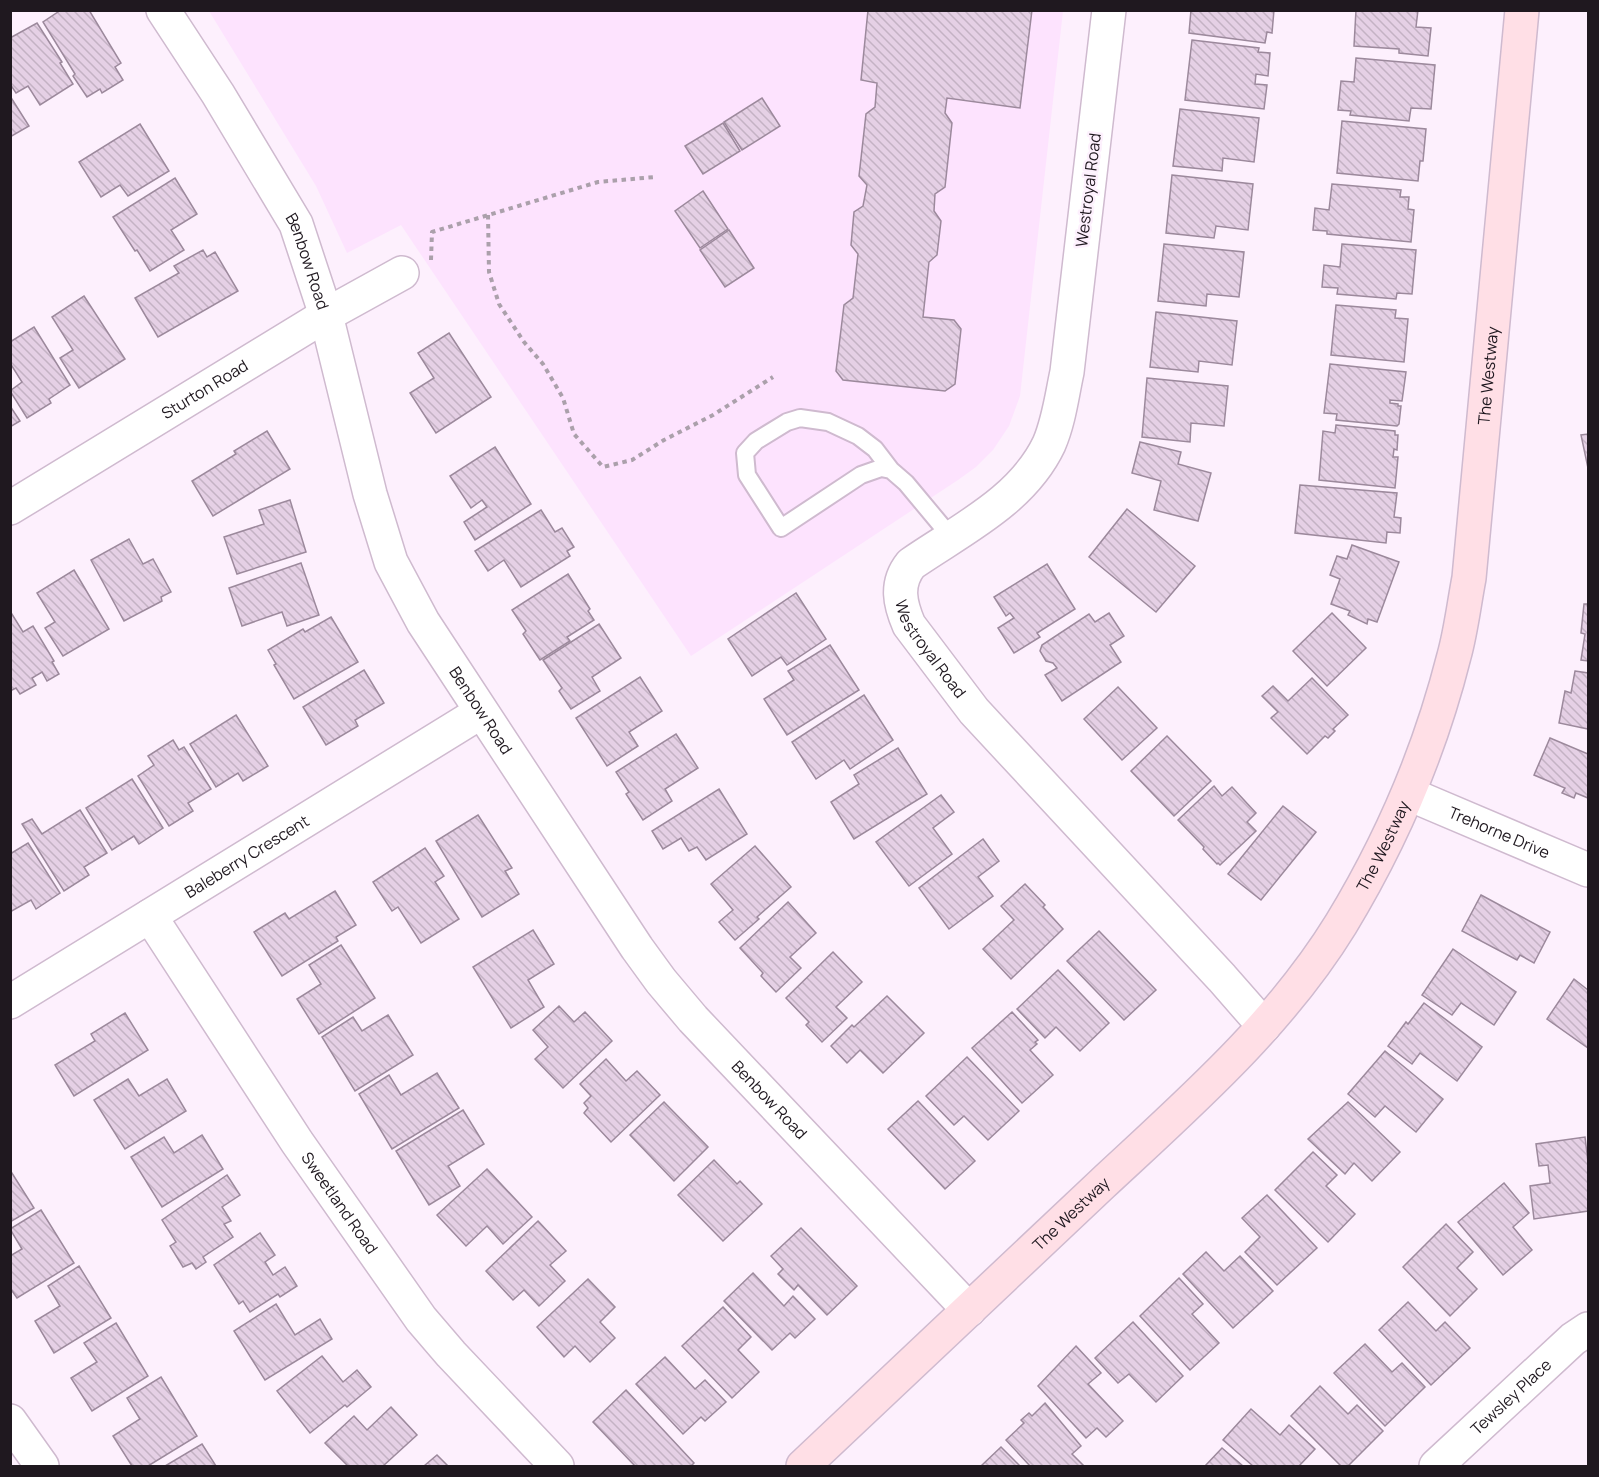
<svg xmlns="http://www.w3.org/2000/svg" width="1599" height="1477" viewBox="0 0 1599 1477" font-family="Manrope,sans-serif">
<style>
.built{fill:#fde3fe}
.building{fill:url(#building-back-hatch);stroke:#9c899c;stroke-width:1.5}
.lines{fill:none;stroke-linecap:round;stroke-linejoin:round}
.service-casing{stroke:#cfbacf;stroke-width:20}
.minor-casing{stroke:#cfbacf;stroke-width:36}
.secondary-casing{stroke:#cfbacf;stroke-width:36}
.path{stroke:#aba0ab;stroke-width:4;stroke-dasharray:4.5 4.5;stroke-linecap:butt}
.service{stroke:#fff;stroke-width:16}
.minor{stroke:#fff;stroke-width:33}
.secondary{stroke:#ffdfe6;stroke-width:33}
.labels{text-anchor:middle;stroke-width:5;stroke-linejoin:round;paint-order:stroke}
.street-label{font-size:16px;fill:#1f181f;stroke:#fdf0fd}
</style>
<defs>
<pattern id="building-back-hatch" width="6" height="6" patternUnits="userSpaceOnUse" patternTransform="scale(1.5)"><rect width="6" height="6" fill="#e5d0e5"/><path d="M-1 5l2 2M0 0l6 6M5-1l2 2" fill="none" stroke="#c4b2c4"/></pattern>
</defs>
<rect width="100%" height="100%" fill="#fdf0fd"/>
<!-- built -->
<polygon class="built" points="209,11 1063,11 1020,396 1009,426 993,450 976,467 958,480 691,656 401,225 347,253 316,186"/>
<!-- building -->
<g class="building">
<polygon points="61,10 89,10 121,63 115,67 123,80 102,93 100,89 87,97 73,76 75,74 43,22"/>
<polygon points="868,10 1032,10 1020,108 947,98 945,113 952,123 945,187 935,194 934,211 941,221 937,255 929,262 923,317 954,320 961,329 955,384 945,391 843,380 836,371 844,305 853,298 858,254 851,245 854,212 863,206 867,185 859,176 866,114 875,107 877,83 861,80"/>
<polygon points="1191,10 1274,10 1272,33 1267,32 1265,43 1189,33"/>
<polygon points="1356,10 1418,10 1416,27 1431,28 1428,56 1399,53 1399,49 1354,46"/>
<polygon points="37,23 62,62 60,63 73,84 40,105 28,86 16,93 10,84 10,38"/>
<polygon points="1192,40 1259,48 1258,52 1270,53 1268,76 1256,74 1255,84 1267,85 1264,109 1185,100"/>
<polygon points="1356,58 1435,65 1431,109 1411,108 1409,121 1350,115 1351,111 1338,110 1341,81 1354,82"/>
<polygon points="10,96 29,126 10,137"/>
<polygon points="762,98 780,126 742,150 724,122"/>
<polygon points="1180,109 1259,118 1254,162 1223,158 1222,171 1173,166"/>
<polygon points="1342,121 1426,129 1423,161 1420,161 1418,181 1337,173"/>
<polygon points="723,123 740,151 703,174 685,146"/>
<polygon points="140,124 169,171 128,196 120,185 101,197 79,162"/>
<polygon points="1172,175 1253,184 1248,230 1216,226 1214,238 1166,233"/>
<polygon points="175,178 197,214 171,230 184,250 150,271 137,250 135,251 113,217"/>
<polygon points="1332,184 1401,190 1400,197 1409,197 1408,209 1414,210 1411,242 1327,234 1327,231 1313,230 1315,208 1329,210"/>
<polygon points="703,191 728,229 700,248 675,211"/>
<polygon points="729,230 754,268 725,287 700,250"/>
<polygon points="1164,244 1244,252 1239,297 1207,294 1206,306 1158,301"/>
<polygon points="1342,244 1416,250 1412,294 1397,293 1396,299 1337,294 1338,288 1322,287 1324,265 1340,267"/>
<polygon points="203,250 207,257 215,252 238,291 158,337 135,298 179,273 174,266"/>
<polygon points="84,296 125,359 79,388 60,358 73,350 52,317"/>
<polygon points="1336,305 1396,310 1395,318 1408,319 1404,362 1331,355"/>
<polygon points="1156,312 1237,321 1232,365 1199,361 1198,372 1150,367"/>
<polygon points="34,327 70,385 49,399 51,403 27,418 10,391 22,382 10,363 10,342"/>
<polygon points="449,333 491,397 436,433 410,393 434,378 418,353"/>
<polygon points="1330,364 1406,372 1402,401 1390,400 1390,403 1398,404 1398,406 1401,406 1399,424 1397,426 1336,420 1337,414 1324,413"/>
<polygon points="1147,378 1228,386 1224,426 1191,423 1190,442 1142,437"/>
<polygon points="10,406 20,421 10,427"/>
<polygon points="1336,425 1395,431 1395,435 1398,435 1397,450 1394,449 1393,457 1398,457 1395,488 1319,480 1323,431 1335,433"/>
<polygon points="267,431 290,469 213,516 192,481 236,454 234,451"/>
<polygon points="1588,434 1588,468 1581,435"/>
<polygon points="1140,442 1181,452 1178,464 1211,473 1198,521 1154,510 1161,481 1132,473"/>
<polygon points="495,447 531,504 475,540 464,522 487,507 482,500 471,508 450,476"/>
<polygon points="1300,485 1397,493 1394,517 1401,518 1400,533 1387,532 1386,543 1295,533"/>
<polygon points="290,500 306,552 237,574 224,537 264,524 259,510"/>
<polygon points="1127,509 1195,566 1156,612 1089,557"/>
<polygon points="541,510 555,532 562,528 574,547 567,551 570,556 521,587 504,560 488,571 475,551"/>
<polygon points="129,539 143,564 153,559 171,592 161,597 162,601 124,621 91,560"/>
<polygon points="1352,545 1399,562 1377,622 1368,619 1367,624 1348,615 1350,611 1331,604 1340,579 1330,575 1337,556 1347,559"/>
<polygon points="301,563 319,615 287,626 282,612 242,626 229,588"/>
<polygon points="1047,564 1075,609 1037,633 1040,637 1014,653 998,628 1014,618 1010,613 1006,616 994,597"/>
<polygon points="74,570 109,629 63,656 45,628 55,622 37,593"/>
<polygon points="568,574 590,609 588,611 594,620 567,637 570,641 540,660 523,634 526,631 512,610"/>
<polygon points="796,593 826,639 787,665 781,657 752,676 728,639"/>
<polygon points="1584,604 1588,604 1588,661 1581,660 1585,634 1581,633"/>
<polygon points="10,611 23,632 33,626 54,661 52,662 59,674 47,681 42,672 32,678 36,685 20,694 16,688 10,691"/>
<polygon points="1109,613 1124,636 1110,645 1121,662 1062,701 1045,675 1057,668 1053,663 1046,661 1040,651 1042,645 1089,614 1095,622"/>
<polygon points="1332,613 1366,648 1327,686 1293,651"/>
<polygon points="331,617 358,662 294,699 274,665 276,664 268,650 303,629 305,632"/>
<polygon points="599,624 621,658 592,677 600,691 571,709 559,691 562,688 543,660"/>
<polygon points="830,645 859,690 787,735 764,699 794,680 788,671"/>
<polygon points="364,670 384,703 355,720 358,726 326,745 303,707"/>
<polygon points="1575,671 1588,673 1588,729 1559,723 1565,691 1571,693"/>
<polygon points="640,677 662,711 629,732 638,746 607,766 576,718"/>
<polygon points="1312,678 1348,715 1333,729 1335,731 1328,738 1325,736 1307,754 1271,718 1278,712 1262,696 1273,686 1288,701"/>
<polygon points="1118,687 1157,728 1122,760 1084,719"/>
<polygon points="864,695 893,740 850,769 844,760 816,779 792,742"/>
<polygon points="236,715 268,766 243,781 238,773 216,787 190,744"/>
<polygon points="676,734 698,768 665,789 672,801 643,820 626,794 629,792 616,772"/>
<polygon points="1167,736 1211,781 1174,816 1131,771"/>
<polygon points="1550,738 1588,754 1588,798 1576,793 1574,798 1562,793 1565,788 1534,775"/>
<polygon points="173,740 179,750 184,747 211,789 188,803 193,811 169,826 138,776 154,765 148,756"/>
<polygon points="898,748 927,794 854,839 831,802 859,784 854,775"/>
<polygon points="132,779 163,828 139,844 134,836 112,850 86,808"/>
<polygon points="1214,786 1222,796 1232,787 1256,813 1247,822 1256,831 1220,865 1218,863 1217,864 1203,849 1204,847 1178,820"/>
<polygon points="719,789 747,834 706,860 697,847 689,851 681,838 663,849 652,831"/>
<polygon points="941,795 954,812 933,828 952,854 909,886 876,842"/>
<polygon points="1283,806 1316,832 1261,900 1228,874"/>
<polygon points="80,810 107,853 84,867 89,875 64,891 22,824 32,819 42,834"/>
<polygon points="478,815 512,868 505,871 519,894 482,917 436,841"/>
<polygon points="983,839 999,861 978,877 993,896 949,929 919,888"/>
<polygon points="28,843 60,893 36,909 31,900 10,912 10,854"/>
<polygon points="755,846 791,887 757,917 759,919 735,940 719,922 733,910 711,884"/>
<polygon points="425,848 444,876 435,882 459,919 421,943 398,907 392,911 373,882"/>
<polygon points="1025,884 1045,905 1043,907 1063,929 1011,979 983,949 1014,920 1001,906"/>
<polygon points="335,891 356,925 336,937 338,941 282,976 254,932 285,913 289,919"/>
<polygon points="1481,895 1550,932 1534,963 1520,955 1517,960 1462,931"/>
<polygon points="788,902 816,933 790,957 801,968 776,992 761,976 763,973 740,948"/>
<polygon points="533,930 554,964 528,980 544,1007 511,1028 473,967"/>
<polygon points="1099,931 1156,990 1124,1020 1067,961"/>
<polygon points="341,945 375,998 319,1034 297,999 321,984 309,965"/>
<polygon points="1453,949 1516,992 1494,1025 1461,1003 1452,1015 1422,995"/>
<polygon points="833,952 862,982 836,1007 847,1018 822,1042 806,1025 809,1022 786,998"/>
<polygon points="1058,970 1109,1023 1080,1051 1056,1027 1045,1038 1017,1009"/>
<polygon points="1574,979 1588,990 1588,1048 1547,1019"/>
<polygon points="887,996 924,1033 883,1073 860,1050 847,1063 831,1046 852,1025 854,1027"/>
<polygon points="1424,1003 1482,1047 1457,1081 1420,1053 1412,1064 1388,1046 1406,1022 1408,1024"/>
<polygon points="559,1006 574,1022 585,1012 612,1041 563,1088 535,1059 548,1047 533,1030"/>
<polygon points="1012,1012 1038,1040 1035,1042 1037,1044 1030,1050 1053,1075 1022,1103 972,1048"/>
<polygon points="125,1013 148,1050 74,1096 55,1065 95,1041 91,1034"/>
<polygon points="388,1015 413,1055 355,1091 322,1037 353,1017 362,1031"/>
<polygon points="1385,1051 1443,1099 1416,1132 1385,1106 1375,1117 1348,1094"/>
<polygon points="967,1057 1019,1111 988,1140 964,1116 954,1125 926,1096"/>
<polygon points="606,1059 626,1081 637,1071 660,1095 611,1142 584,1113 588,1108 584,1103 591,1096 580,1084"/>
<polygon points="437,1073 459,1108 392,1149 359,1094 389,1075 401,1095"/>
<polygon points="128,1079 139,1096 167,1079 186,1111 125,1149 94,1100"/>
<polygon points="918,1101 975,1161 945,1189 888,1129"/>
<polygon points="664,1102 708,1147 674,1181 630,1135"/>
<polygon points="1348,1102 1400,1152 1372,1181 1354,1163 1345,1174 1308,1139"/>
<polygon points="463,1110 484,1144 448,1166 460,1186 429,1205 396,1151"/>
<polygon points="202,1135 223,1169 162,1207 131,1157 164,1137 174,1153"/>
<polygon points="1585,1137 1588,1162 1588,1211 1534,1219 1530,1186 1550,1183 1548,1165 1539,1166 1536,1144"/>
<polygon points="1313,1152 1337,1175 1326,1186 1355,1214 1328,1242 1275,1190"/>
<polygon points="714,1160 737,1184 740,1181 762,1204 723,1241 678,1195"/>
<polygon points="487,1169 532,1217 503,1244 487,1226 466,1246 437,1215"/>
<polygon points="10,1170 34,1208 10,1222"/>
<polygon points="227,1175 240,1195 222,1207 231,1221 224,1224 233,1237 203,1257 206,1262 196,1269 192,1263 183,1267 170,1246 176,1242 162,1220"/>
<polygon points="1504,1183 1529,1213 1513,1227 1532,1250 1503,1275 1458,1222"/>
<polygon points="1267,1195 1317,1248 1277,1285 1245,1252 1260,1237 1242,1218"/>
<polygon points="41,1210 74,1263 17,1298 10,1288 10,1256 22,1249 10,1229"/>
<polygon points="538,1221 566,1251 550,1265 565,1281 539,1306 524,1290 513,1300 486,1271"/>
<polygon points="1446,1224 1473,1252 1457,1268 1477,1289 1450,1316 1403,1267"/>
<polygon points="801,1228 857,1286 827,1315 798,1285 794,1290 778,1274 783,1269 771,1256"/>
<polygon points="260,1233 275,1255 265,1262 273,1275 285,1267 297,1286 280,1297 278,1294 250,1312 243,1301 239,1304 214,1265"/>
<polygon points="1206,1252 1224,1271 1240,1256 1273,1291 1233,1328 1183,1274"/>
<polygon points="79,1266 111,1318 54,1353 35,1321 60,1306 48,1286"/>
<polygon points="753,1273 784,1306 793,1296 815,1319 795,1338 790,1333 772,1350 724,1301"/>
<polygon points="1179,1278 1203,1304 1192,1314 1219,1343 1190,1370 1140,1316"/>
<polygon points="588,1279 615,1307 600,1322 615,1338 590,1362 575,1346 564,1357 537,1327"/>
<polygon points="1408,1302 1436,1331 1445,1322 1470,1348 1431,1385 1379,1330"/>
<polygon points="276,1304 295,1335 320,1319 332,1339 265,1380 234,1331"/>
<polygon points="723,1307 751,1337 738,1350 759,1372 732,1398 682,1346"/>
<polygon points="1133,1322 1183,1376 1156,1402 1129,1374 1118,1383 1095,1358"/>
<polygon points="116,1323 148,1376 92,1411 71,1378 97,1362 84,1343"/>
<polygon points="1365,1344 1392,1372 1402,1363 1425,1387 1385,1426 1334,1373"/>
<polygon points="1076,1346 1101,1373 1088,1384 1123,1421 1106,1437 1097,1428 1086,1438 1038,1386"/>
<polygon points="322,1356 343,1382 357,1370 371,1387 347,1407 345,1405 310,1433 277,1391"/>
<polygon points="665,1357 695,1389 705,1380 726,1402 705,1421 701,1417 683,1434 636,1384"/>
<polygon points="161,1377 197,1436 148,1466 132,1466 113,1436 140,1419 127,1398"/>
<polygon points="1320,1386 1348,1414 1357,1405 1383,1431 1348,1466 1341,1466 1291,1416"/>
<polygon points="626,1390 694,1463 691,1466 635,1466 593,1422"/>
<polygon points="1045,1403 1081,1446 1072,1454 1084,1466 1030,1466 1006,1440 1024,1423 1021,1420 1029,1413 1032,1416"/>
<polygon points="391,1407 417,1435 383,1466 348,1466 325,1443 354,1416 367,1430"/>
<polygon points="1251,1409 1280,1435 1289,1425 1315,1449 1299,1466 1253,1466 1223,1440"/>
<polygon points="202,1444 216,1466 165,1466"/>
<polygon points="1001,1447 1020,1466 981,1466"/>
<polygon points="1222,1448 1243,1466 1205,1466"/>
<polygon points="437,1455 448,1466 424,1466"/>
</g>
<g class="lines">
<defs>
<polyline id="service" points="891,470 881,468 861,475 781,528 747,475 745,453 756,441 787,422 800,418 828,422 858,436 875,449 891,470 906,483 951,537"/>
<g id="minor">
<path id="s1" d="M163,10l55,84 78,130 30,91 44,179 21,68 32,60 214,326 24,33 32,38 276,291"/>
<path id="s2" d="M1109,10l-42,362c-5,23 -8,49 -18,72 -27,57 -89,86 -138,120 -16,20 -11,40 -2,61l65,86 248,267 42,48"/>
<path id="s3" d="M10,508l316,-193 76,-42"/>
<path id="s4" d="M1409,794l179,76"/>
<path id="s5" d="M150,916l147,226 124,177 30,35 106,112"/>
<path id="s6" d="M10,1002l471,-290"/>
<polyline points="10,1421 42,1466"/>
<path id="s7" d="M1436,1466l137,-127 15,-10"/>
</g>
<g id="secondary">
<path id="s8" d="M803,1466c100,-94 200,-188 299,-282 86,-80 177,-159 239,-260 51,-84 89,-173 113,-268 7,-25 10,-52 15,-78l53,-568"/>
</g>
</defs>
<!-- service casing -->
<use href="#service" class="service-casing"/>
<!-- minor casing -->
<use href="#minor" class="minor-casing"/>
<!-- secondary casing -->
<use href="#secondary" class="secondary-casing"/>
<!-- path -->
<g class="path">
<polyline points="488,215 489,272 499,304 524,342 543,364 563,398 574,434 603,467 632,460 664,440 713,415 773,377"/>
<polyline points="431,260 432,232 598,182 655,177"/>
</g>
<!-- service -->
<use href="#service" class="service"/>
<!-- minor -->
<use href="#minor" class="minor"/>
<!-- secondary -->
<use href="#secondary" class="secondary"/>
</g>
<g class="labels">
<!-- street labels -->
<g class="street-label">
<text transform="translate(1088 190) rotate(-83)" y="6">Westroyal Road</text>
<text dy="6" stroke="none"><textPath href="#s1" startOffset="291">Benbow Road</textPath></text>
<text dy="6" stroke="none"><textPath href="#s8" startOffset="1340">The Westway</textPath></text>
<text dy="6" stroke="none"><textPath href="#s3" startOffset="228">Sturton Road</textPath></text>
<text dy="6" stroke="none"><textPath href="#s2" startOffset="720">Westroyal Road</textPath></text>
<text dy="6" stroke="none"><textPath href="#s1" startOffset="777">Benbow Road</textPath></text>
<text dy="6" stroke="none"><textPath href="#s4" startOffset="98">Trehorne Drive</textPath></text>
<text dy="6" stroke="none"><textPath href="#s8" startOffset="854">The Westway</textPath></text>
<text dy="6" stroke="none"><textPath href="#s6" startOffset="278">Baleberry Crescent</textPath></text>
<text dy="6" stroke="none"><textPath href="#s1" startOffset="1263">Benbow Road</textPath></text>
<text dy="6" stroke="none"><textPath href="#s5" startOffset="344">Sweetland Road</textPath></text>
<text dy="6" stroke="none"><textPath href="#s8" startOffset="368">The Westway</textPath></text>
<text dy="6" stroke="none"><textPath href="#s7" startOffset="102">Tewsley Place</textPath></text>
</g>
</g>
<!-- border -->
<rect width="1599" height="1477" fill="none" stroke="#1f181f" stroke-width="24"/>
</svg>
